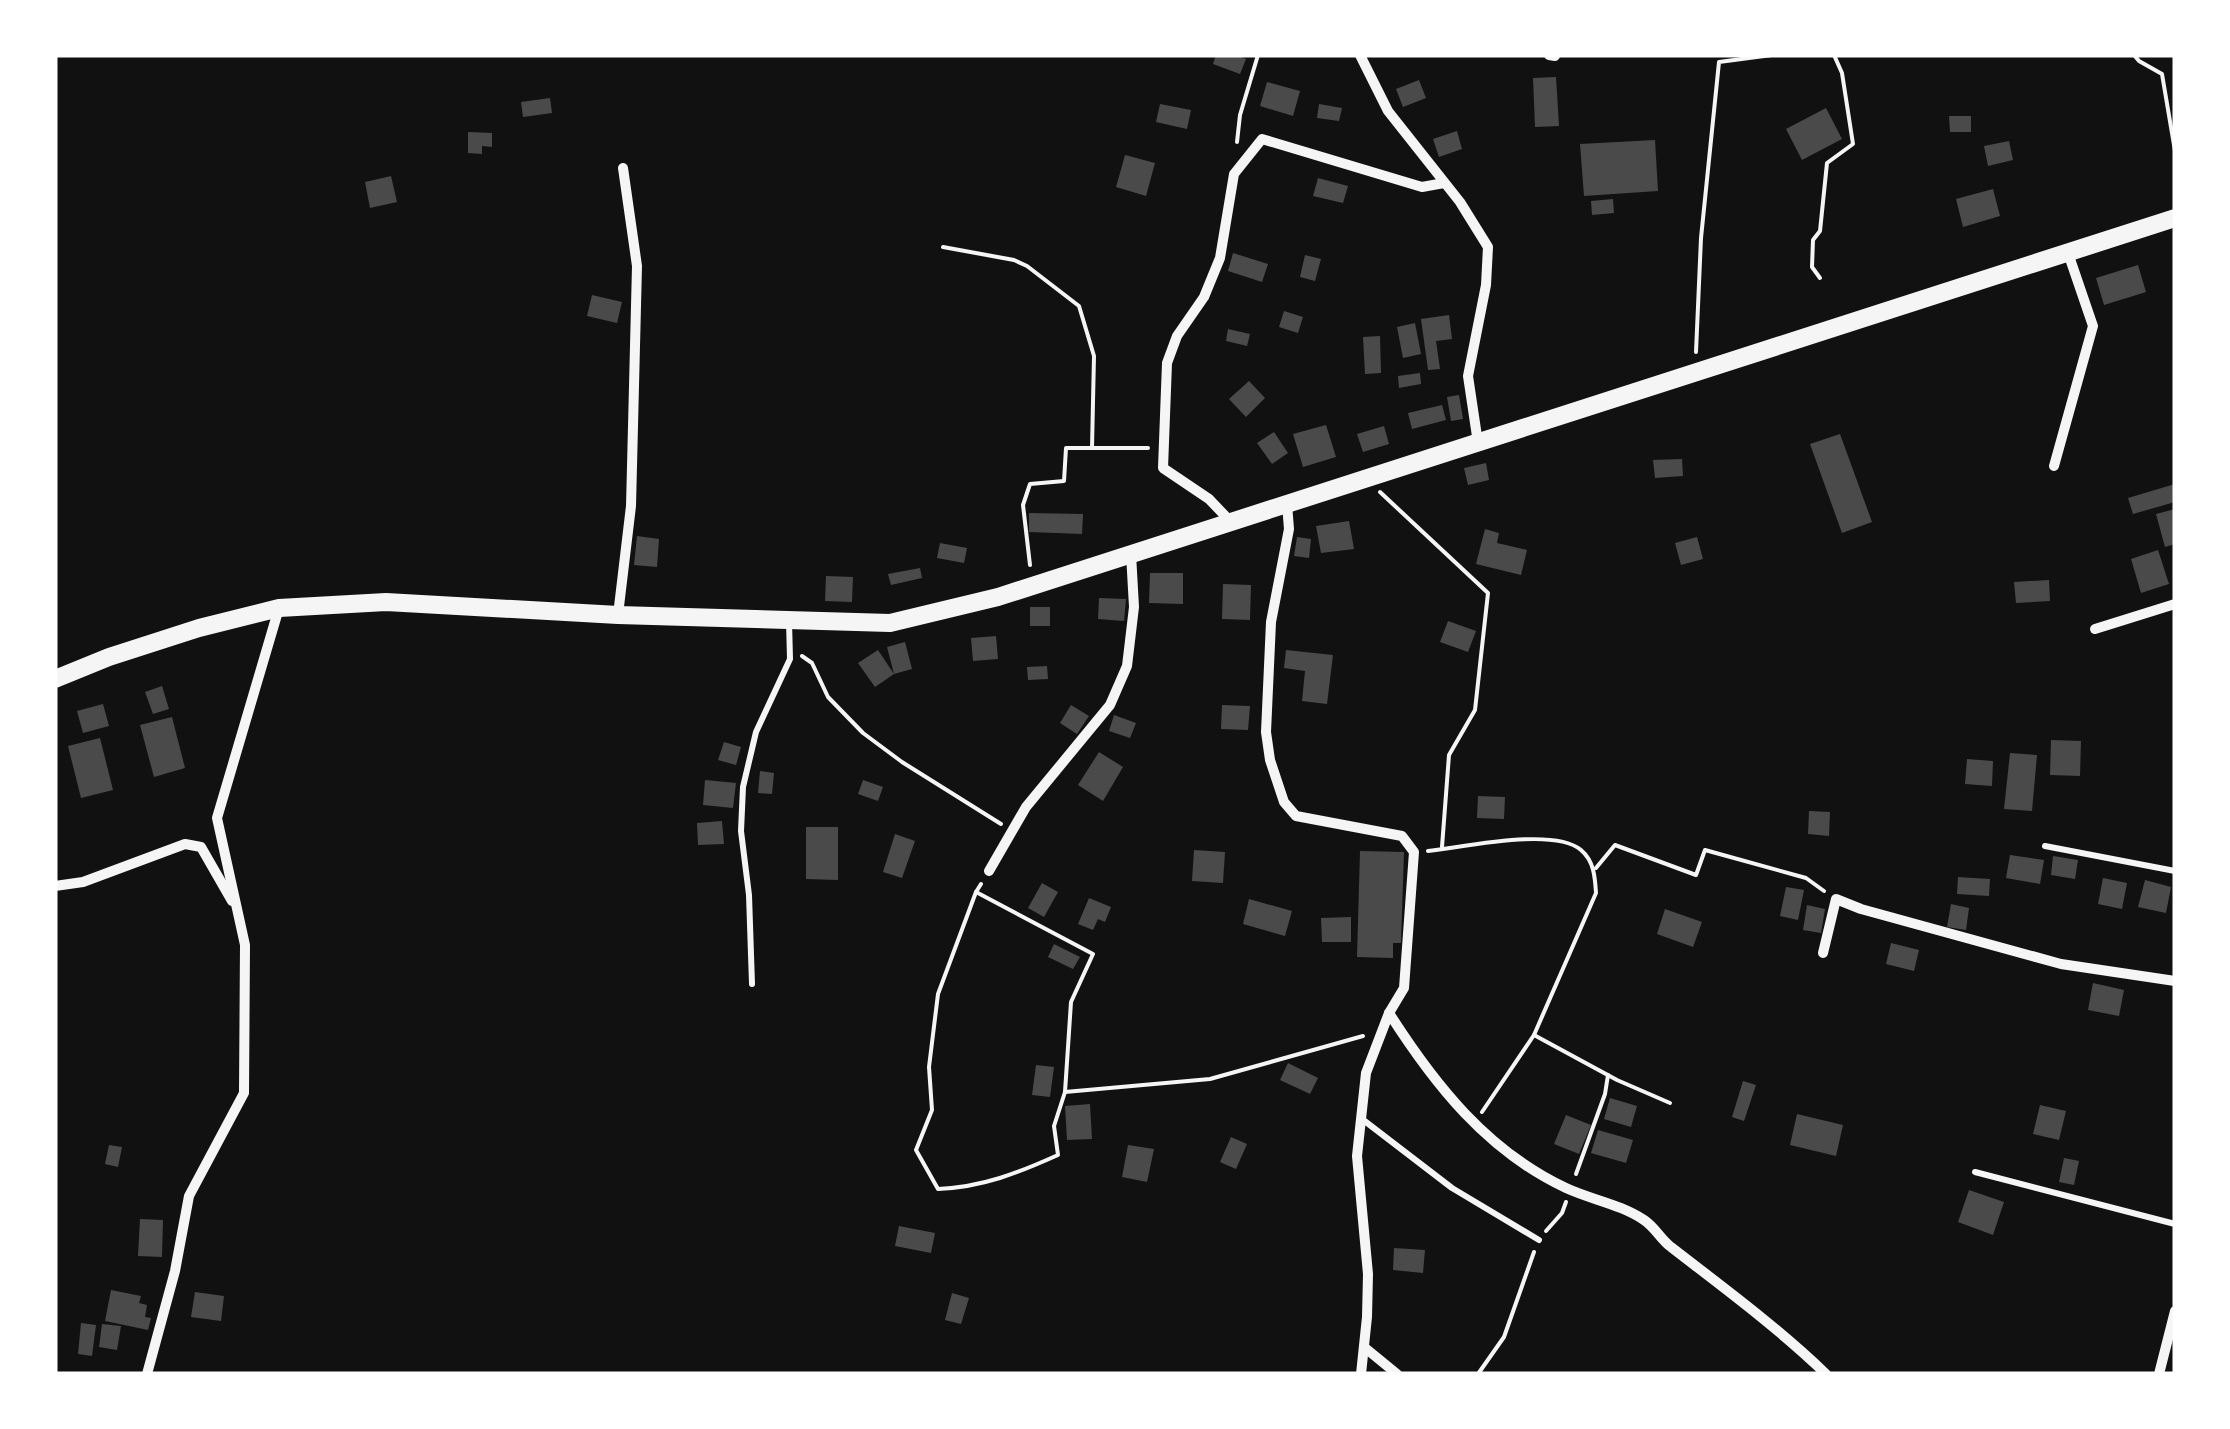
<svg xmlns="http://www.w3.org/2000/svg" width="2230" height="1429" viewBox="0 0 2230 1429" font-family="Signika,sans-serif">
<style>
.building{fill:#4a4a4a}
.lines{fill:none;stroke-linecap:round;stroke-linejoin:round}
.path{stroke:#f5f5f5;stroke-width:4}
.service{stroke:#f5f5f5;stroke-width:6}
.minor{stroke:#f5f5f5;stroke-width:10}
.secondary{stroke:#f5f5f5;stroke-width:18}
</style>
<rect width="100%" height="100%" fill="#111"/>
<!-- building -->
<g class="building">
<polygon points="1216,55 1236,55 1246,59 1240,74 1213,64"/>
<polygon points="1556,77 1559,126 1535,127 1533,78"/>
<polygon points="1419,80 1426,98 1403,107 1396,89"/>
<polygon points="1267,82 1300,91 1293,116 1260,106"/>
<polygon points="550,98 552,113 523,117 521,102"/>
<polygon points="1160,104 1191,110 1187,129 1156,122"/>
<polygon points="1319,104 1342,108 1339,121 1317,118"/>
<polygon points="1826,108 1842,139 1802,160 1786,129"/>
<polygon points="1949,116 1971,116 1971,132 1950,132"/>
<polygon points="1457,131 1462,149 1439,157 1433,139"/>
<polygon points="468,132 492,133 492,147 482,146 482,154 468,153"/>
<polygon points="1655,140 1658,191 1584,196 1580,144"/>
<polygon points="2009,141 2013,160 1988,166 1984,146"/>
<polygon points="1125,155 1155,163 1146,196 1116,187"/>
<polygon points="391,176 397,202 370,208 365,182"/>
<polygon points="1318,178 1348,186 1343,203 1313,196"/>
<polygon points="1993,189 2000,216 1963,227 1956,199"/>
<polygon points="1613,199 1614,213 1592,215 1591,201"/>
<polygon points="1233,253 1268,264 1262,282 1228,271"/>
<polygon points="1305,255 1321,259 1315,281 1300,277"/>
<polygon points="2138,265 2146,292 2104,305 2096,278"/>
<polygon points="592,295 622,302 617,323 587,316"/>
<polygon points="1284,311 1303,317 1298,333 1279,327"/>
<polygon points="1449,315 1452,339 1436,341 1440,369 1428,370 1421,319"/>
<polygon points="1415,323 1421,354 1403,358 1397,327"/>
<polygon points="1228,329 1250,334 1247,346 1226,341"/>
<polygon points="1380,336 1381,373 1365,374 1363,337"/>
<polygon points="1420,373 1421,384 1399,388 1398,376"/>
<polygon points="1249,381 1265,398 1246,417 1229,399"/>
<polygon points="1459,395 1463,419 1451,421 1447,397"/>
<polygon points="1442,405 1446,420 1412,429 1408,413"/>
<polygon points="1326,425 1336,457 1303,467 1293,434"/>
<polygon points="1384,426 1389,444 1363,452 1357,434"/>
<polygon points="1274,432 1288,453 1272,464 1257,443"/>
<polygon points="1840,434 1872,522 1842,533 1810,444"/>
<polygon points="1682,459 1683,476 1655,478 1653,460"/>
<polygon points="1486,463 1489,480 1468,485 1464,468"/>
<polygon points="2175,484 2175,502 2133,514 2128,498"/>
<polygon points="2175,509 2175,544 2165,547 2156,514"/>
<polygon points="1029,513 1083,514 1082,534 1029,532"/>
<polygon points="1349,521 1354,549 1321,553 1316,526"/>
<polygon points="1485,529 1499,533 1497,543 1527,550 1521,575 1476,564"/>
<polygon points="637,536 659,539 657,567 634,565"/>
<polygon points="1297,537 1311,539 1309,558 1294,556"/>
<polygon points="1697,537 1703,559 1681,565 1675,543"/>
<polygon points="940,543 967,548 964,563 937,558"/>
<polygon points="2158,550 2169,584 2141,593 2131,559"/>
<polygon points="920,568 922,578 891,585 888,574"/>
<polygon points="1150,573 1183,573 1183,604 1149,603"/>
<polygon points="826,576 853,577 852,602 825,601"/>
<polygon points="2049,580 2050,601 2016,603 2014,582"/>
<polygon points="1223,584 1251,585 1250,620 1222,619"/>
<polygon points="1099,598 1126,599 1124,621 1098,619"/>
<rect x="1030" y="607" width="20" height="19"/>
<polygon points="1448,621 1476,631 1468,652 1440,642"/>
<polygon points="996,636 998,659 973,661 971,638"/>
<polygon points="905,642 912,669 894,674 875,687 858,663 878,650 894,674 887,647"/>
<polygon points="1286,650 1333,655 1327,704 1302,701 1305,671 1284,668"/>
<polygon points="1047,666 1048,679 1028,680 1027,667"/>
<polygon points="162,686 169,709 153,714 145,692"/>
<polygon points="103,704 109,726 83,733 77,711"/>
<polygon points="1071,705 1089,716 1077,734 1060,723"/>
<polygon points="1222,705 1250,706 1248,730 1221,729"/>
<polygon points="1114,715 1136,723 1130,738 1109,731"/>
<polygon points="172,717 185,768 154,777 140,725"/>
<polygon points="100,738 113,790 81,798 68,746"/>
<polygon points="2051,740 2081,741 2080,776 2050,775"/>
<polygon points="724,742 741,747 736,765 718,760"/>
<polygon points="1099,752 1123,767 1103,801 1078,785"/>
<polygon points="2010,753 2037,755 2032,811 2004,809"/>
<polygon points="1967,759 1993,761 1992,786 1965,784"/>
<polygon points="760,771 774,773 772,794 758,793"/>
<polygon points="705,780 736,783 733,808 703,805"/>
<polygon points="863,780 883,787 878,801 858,794"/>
<polygon points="1478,796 1505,797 1504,819 1477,818"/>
<polygon points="1809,811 1830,812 1829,836 1808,834"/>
<polygon points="722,821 724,844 698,845 697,823"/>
<polygon points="806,827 838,827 838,880 806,879"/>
<polygon points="895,834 915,841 902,878 883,872"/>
<polygon points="1194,850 1225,852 1223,883 1192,881"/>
<polygon points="1360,851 1404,852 1401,943 1393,943 1393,958 1357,957"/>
<polygon points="2010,855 2044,860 2040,884 2006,878"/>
<polygon points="2053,856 2078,860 2075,879 2051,875"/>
<polygon points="1958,877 1990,879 1989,896 1957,894"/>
<polygon points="2103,878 2127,883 2122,909 2098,904"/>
<polygon points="2145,880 2171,887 2166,913 2138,907"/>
<polygon points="1042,883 1058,892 1044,917 1028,908"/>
<polygon points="1786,887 1804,890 1798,920 1780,916"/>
<polygon points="1089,898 1111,907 1105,922 1098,919 1093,930 1078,924"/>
<polygon points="1249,899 1292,911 1285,936 1243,924"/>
<polygon points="1951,904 1969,908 1966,930 1947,927"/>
<polygon points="1807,905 1825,909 1821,933 1803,930"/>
<polygon points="1665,909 1702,922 1693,947 1657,934"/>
<polygon points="1351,917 1351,942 1322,942 1321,918"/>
<polygon points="1891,943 1919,950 1914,971 1886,964"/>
<polygon points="1054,944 1080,957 1073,969 1048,957"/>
<polygon points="2093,983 2124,990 2119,1016 2088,1010"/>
<polygon points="1288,1063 1318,1078 1310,1094 1280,1080"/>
<polygon points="1036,1065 1054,1067 1050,1097 1032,1095"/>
<polygon points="1743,1081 1756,1085 1744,1121 1732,1117"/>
<polygon points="1610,1098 1637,1106 1631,1127 1604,1119"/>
<polygon points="1090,1104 1092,1139 1067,1140 1065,1106"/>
<polygon points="2040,1105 2066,1111 2059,1140 2033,1134"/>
<polygon points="1797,1114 1843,1125 1836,1156 1790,1145"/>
<polygon points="1566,1115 1591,1125 1579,1154 1554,1144"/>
<polygon points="1598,1130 1633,1140 1626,1163 1591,1153"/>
<polygon points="1231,1137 1247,1144 1236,1169 1220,1162"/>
<polygon points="109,1145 122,1147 118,1167 105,1164"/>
<polygon points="1128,1145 1154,1149 1147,1182 1122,1177"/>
<polygon points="2064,1158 2079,1161 2074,1185 2059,1182"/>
<polygon points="1969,1190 2004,1202 1993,1235 1958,1222"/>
<polygon points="140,1219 163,1220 162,1257 138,1256"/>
<polygon points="899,1226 935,1233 931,1253 895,1246"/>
<polygon points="1394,1248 1425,1250 1423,1273 1393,1270"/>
<polygon points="111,1290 141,1296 139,1303 147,1305 145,1317 151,1318 148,1330 105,1321"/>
<polygon points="195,1292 224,1296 221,1321 191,1317"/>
<polygon points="952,1293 969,1298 961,1324 945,1320"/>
<polygon points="81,1323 96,1325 92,1356 78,1354"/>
<polygon points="102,1324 121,1326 117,1350 99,1347"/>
</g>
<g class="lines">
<!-- path -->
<g class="path">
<polyline points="2134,55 2139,61 2162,74 2175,151"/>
<polyline points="1237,142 1240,115 1258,55"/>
<polyline points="943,247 1014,260 1027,266 1079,306 1094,356 1092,448 1148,448"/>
<polyline points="1820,278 1812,267 1813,240 1820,231 1827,163 1853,144 1842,73 1834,55"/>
<polyline points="1696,352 1701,238 1719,62 1772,55"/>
<polyline points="1380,492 1488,593 1475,710 1449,755 1442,847"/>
<polyline points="1030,565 1023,505 1030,484 1064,481 1066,448 1092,448"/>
<polyline points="802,656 812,663 828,697 863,733 902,762 1001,824"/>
<path d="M1428,851c36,-4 126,-24 153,-1 13,11 14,27 15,43l-62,142 -52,77"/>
<polyline points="1596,868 1615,845 1696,875 1705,850 1806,878 1824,891"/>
<polyline points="981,884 976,892 1093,954 1071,1002 1065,1092 1210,1079 1363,1036"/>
<path d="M976,892l-38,102 -9,73 3,43 -16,40 22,39c45,-2 80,-16 120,-34l-4,-29 11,-34"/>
<polyline points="1534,1035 1617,1080 1670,1103"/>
<polyline points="1576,1174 1605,1094 1608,1075"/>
<polyline points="1546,1231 1562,1213 1566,1202"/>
<polyline points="1478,1374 1504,1337 1534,1252"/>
</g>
<!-- service -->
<g class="service">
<polyline points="2045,846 2175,871"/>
<polyline points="752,984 749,895 741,831 743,787 756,732 790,659 789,621"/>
<polyline points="1362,1119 1452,1188 1539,1240"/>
<polyline points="1975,1172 2175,1224"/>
</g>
<!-- minor -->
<g class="minor">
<polyline points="1360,55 1388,111 1460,202 1488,247 1486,285 1468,376 1478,443"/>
<polyline points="1549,55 1555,56"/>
<polyline points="2054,466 2093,326 2068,253"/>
<polyline points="1287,504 1289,529 1271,622 1266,732 1270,760 1284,802 1296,816 1402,836 1414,852 1404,988 1389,1013 1366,1073 1357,1156 1368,1274 1367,1317 1361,1374"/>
<polyline points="1231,522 1209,499 1163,468 1167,363 1177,336 1204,297 1220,258 1234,174 1262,139 1422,187 1444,183"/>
<polyline points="618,615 631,506 637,266 623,168"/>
<polyline points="2095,629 2175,604"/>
<polyline points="989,871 1026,807 1110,705 1127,666 1134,607 1131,554"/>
<polyline points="55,886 83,882 185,844 201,847 232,901"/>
<polyline points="1823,953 1836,899 1861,909 2061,964 2175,981"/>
<path d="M1389,1013c46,72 98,138 177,175 26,12 54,16 78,32 11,7 17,20 27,27 53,41 106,80 155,127"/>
<polyline points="1364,1347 1397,1374"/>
<polyline points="147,1374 175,1271 189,1196 244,1093 245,945 217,818 279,608"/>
<polyline points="2159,1374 2175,1311"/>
</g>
<!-- secondary -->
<polyline class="secondary" points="55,679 109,657 199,628 279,608 386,602 618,615 890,623 998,597 2175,218"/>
</g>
<!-- border -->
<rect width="2230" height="1429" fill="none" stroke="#ffffff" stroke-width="115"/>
</svg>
